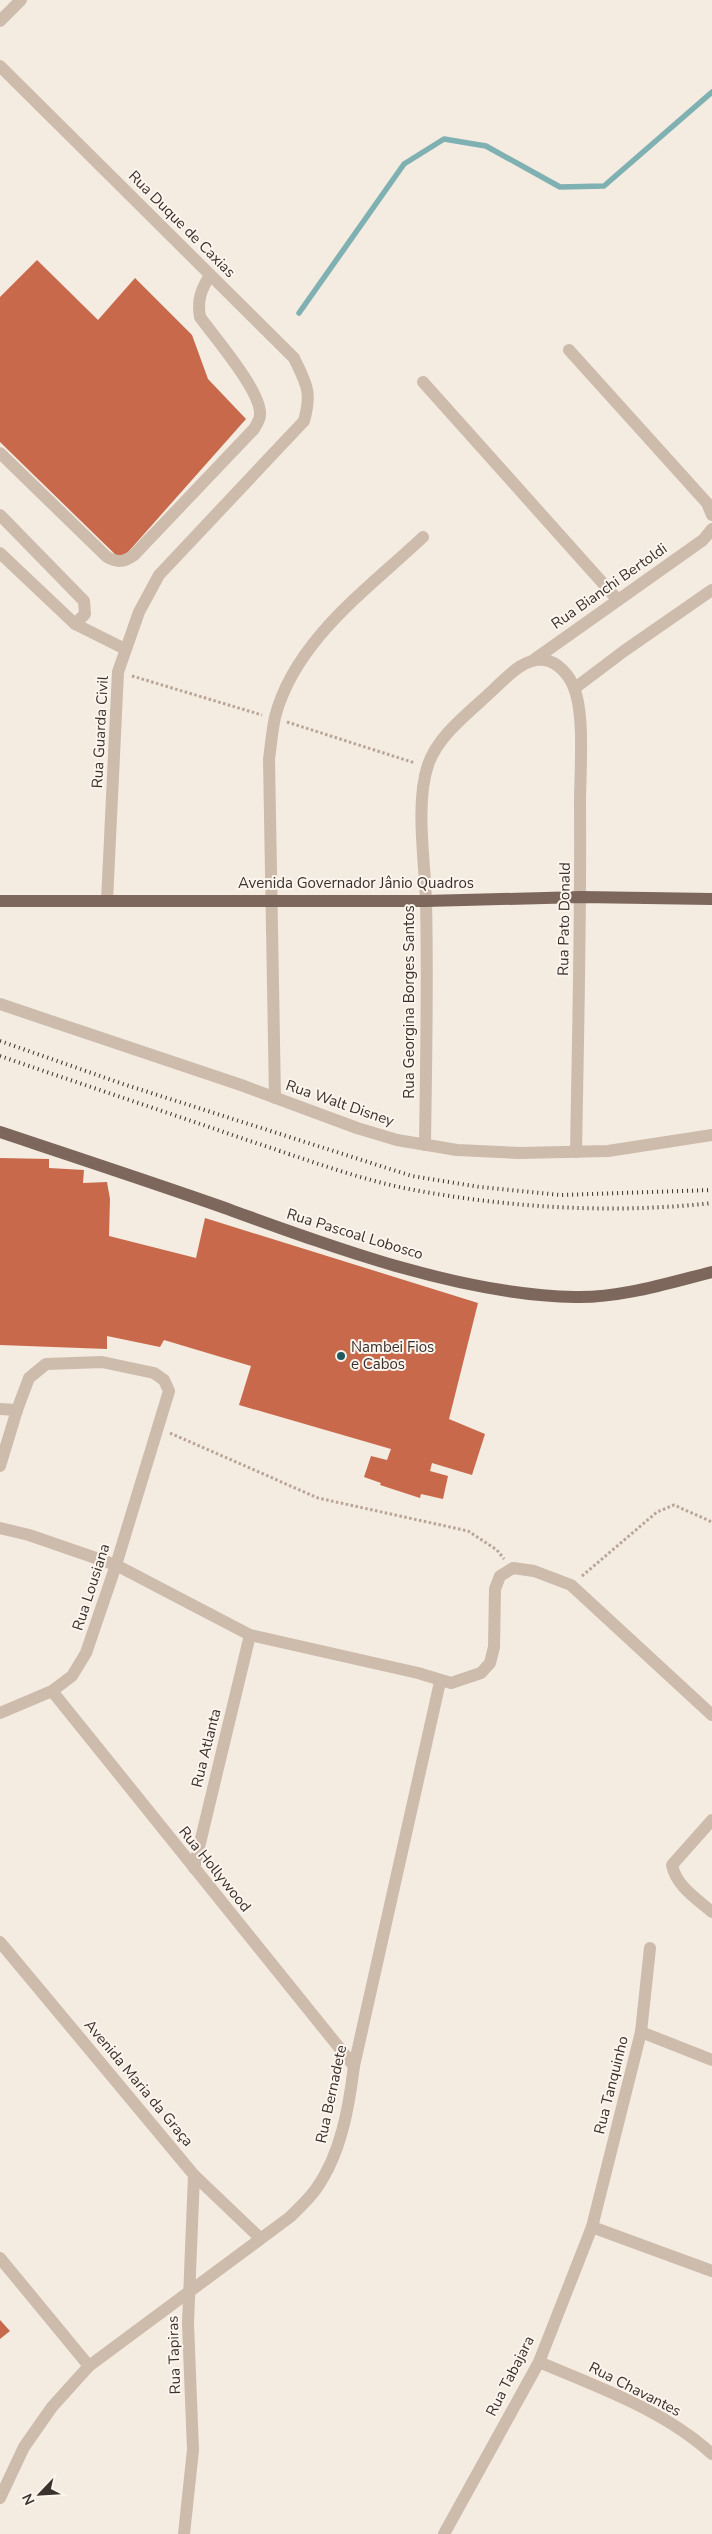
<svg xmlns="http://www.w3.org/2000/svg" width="712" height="2534" viewBox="0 0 712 2534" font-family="'Nunito Sans',sans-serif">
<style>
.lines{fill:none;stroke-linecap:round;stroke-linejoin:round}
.stream{stroke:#7fb0b2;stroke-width:5.5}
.building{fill:#c8694b}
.path{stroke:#b9a596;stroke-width:3;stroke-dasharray:2.5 2.5;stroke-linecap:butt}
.minor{stroke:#cdbbac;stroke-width:12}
.major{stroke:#7d675c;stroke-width:12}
.rail{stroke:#3b302b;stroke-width:4;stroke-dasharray:1 4;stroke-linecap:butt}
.poi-dot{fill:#1f5a5e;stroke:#fbf5ee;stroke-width:2}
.labels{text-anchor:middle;stroke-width:4;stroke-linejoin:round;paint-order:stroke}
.street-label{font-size:15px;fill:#3b302b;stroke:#fbf5ee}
.poi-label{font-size:15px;fill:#3b302b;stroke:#fbf5ee;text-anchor:start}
</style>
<rect width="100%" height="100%" fill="#f4ebe1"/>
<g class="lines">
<!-- stream -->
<polyline class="stream" points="299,313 404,164 444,139 486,146 560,187 604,186 712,92"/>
</g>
<!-- building -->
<g class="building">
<polygon points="37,260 98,320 135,278 192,335 208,379 246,419 121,560 0,442 0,297"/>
<polygon points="0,1158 49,1159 49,1168 84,1170 83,1183 107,1182 110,1199 109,1236 196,1258 205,1218 478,1303 449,1419 485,1434 472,1475 432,1463 430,1471 448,1476 443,1499 421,1494 420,1498 380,1485 381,1483 364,1477 371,1456 387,1460 391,1449 239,1405 251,1366 164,1340 160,1347 107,1336 107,1349 0,1345"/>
<polygon points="0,2320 10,2331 0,2339"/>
</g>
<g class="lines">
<!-- path -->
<g class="path">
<polyline points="132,676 262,715"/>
<polyline points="287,722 415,763"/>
<polyline points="170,1433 318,1498 468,1531 497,1550 504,1559"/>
<polyline points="582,1576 657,1512 674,1505 712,1522"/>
</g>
<!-- minor -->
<g class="minor">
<polyline points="0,21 21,0"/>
<path d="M0,66l294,292c13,27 18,34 10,63l-145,154 -20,37 -21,60 -11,229"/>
<polyline points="569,350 707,503 712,515"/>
<polyline points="423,382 617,599"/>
<path d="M0,453l107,104c11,6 17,5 27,-2l120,-126c2,-4 6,-9 6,-14 2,-23 -45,-77 -60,-98 -3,-17 1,-27 10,-42"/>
<polyline points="0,515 84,601 85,614 75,624 0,553"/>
<polyline points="75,624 125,649"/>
<polyline points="535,659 703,540 712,529"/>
<polyline points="575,688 624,651 712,590"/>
<polyline points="0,1004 241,1085 357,1128 397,1140 457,1150 520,1153 608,1151 712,1135"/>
<path d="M275,1098l-6,-339c2,-14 3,-28 6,-42 20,-77 93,-128 148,-180"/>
<path d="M425,1145c1,-81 3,-162 1,-243 -1,-41 -11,-98 2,-137 10,-30 42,-53 65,-75 14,-13 31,-33 52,-30 13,2 25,16 29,28 11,27 6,84 6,115 1,116 -2,232 -4,349"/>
<polyline points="0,1409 17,1410"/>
<polyline points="0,1466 17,1410 29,1378 46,1364 102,1362 154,1373 164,1380 169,1391 116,1565 86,1653 72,1676 52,1691 0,1713"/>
<polyline points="0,1528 29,1535 116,1565 250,1635 418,1673 451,1683 481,1673 490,1663 494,1647 495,1589 500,1576 513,1568 534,1571 571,1585 712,1715"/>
<polyline points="52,1691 354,2066"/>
<path d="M712,1820l-40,45c4,21 25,34 40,47"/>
<polyline points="194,1868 250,1635"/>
<polyline points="0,1942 194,2175 260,2238"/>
<polyline points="641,2032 712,2060"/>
<polyline points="592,2227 712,2271"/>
<polyline points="0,2258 89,2366"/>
<path d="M539,2362c59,25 125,48 173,92"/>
<path d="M0,2498l24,-51 28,-40 37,-41 201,-149c9,-9 19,-18 26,-28 25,-35 33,-82 38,-123l86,-384"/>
<polyline points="184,2534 193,2450 188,2323 194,2175"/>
<polyline points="444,2534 539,2362 592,2227 641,2032 650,1948"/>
</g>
<!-- major -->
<g class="major">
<polyline points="0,901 426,901 581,897 712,899"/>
<path d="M0,1132c75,25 151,50 225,76 107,39 236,87 350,89 46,1 93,-14 137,-25"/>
</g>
<!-- rail -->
<g class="rail">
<polyline points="0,1041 123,1084 412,1176 480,1187 561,1195 712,1190"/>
<path d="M0,1056c81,28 163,55 244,83 56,18 112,40 170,51 98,18 200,24 298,13"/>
</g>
</g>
<!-- markers -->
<circle class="poi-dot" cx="341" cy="1356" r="5"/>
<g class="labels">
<!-- street labels -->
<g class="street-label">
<text transform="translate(182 224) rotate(45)" y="5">Rua Duque de Caxias</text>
<text transform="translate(609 586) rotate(-35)" y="5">Rua Bianchi Bertoldi</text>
<text transform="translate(100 732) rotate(-87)" y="5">Rua Guarda Civil</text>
<text x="356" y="888">Avenida Governador Jânio Quadros</text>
<text transform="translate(564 919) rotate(-89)" y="5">Rua Pato Donald</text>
<text transform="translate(409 1002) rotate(-90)" y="5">Rua Georgina Borges Santos</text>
<text transform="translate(340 1103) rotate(19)" y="5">Rua Walt Disney</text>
<text transform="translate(355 1234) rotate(17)" y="5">Rua Pascoal Lobosco</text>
<text transform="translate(91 1587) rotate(-72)" y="5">Rua Lousiana</text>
<text transform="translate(206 1748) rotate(-76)" y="5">Rua Atlanta</text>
<text transform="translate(215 1869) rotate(51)" y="5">Rua Hollywood</text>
<text transform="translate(139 2083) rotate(50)" y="5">Avenida Maria da Graça</text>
<text transform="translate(611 2085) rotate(-76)" y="5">Rua Tanquinho</text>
<text transform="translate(331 2094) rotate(-78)" y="5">Rua Bernadete</text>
<text transform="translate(174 2355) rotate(-92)" y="5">Rua Tapiras</text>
<text transform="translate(510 2376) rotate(-63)" y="5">Rua Tabajara</text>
<text transform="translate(635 2389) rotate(27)" y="5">Rua Chavantes</text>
</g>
<!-- poi labels -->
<g class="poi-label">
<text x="351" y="1352">Nambei Fios<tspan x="351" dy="17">e Cabos</tspan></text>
</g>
</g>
<!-- north arrow -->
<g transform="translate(40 2494) rotate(245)" stroke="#fbf5ee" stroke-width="4" paint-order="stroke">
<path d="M0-4L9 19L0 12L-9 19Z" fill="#3b302b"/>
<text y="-8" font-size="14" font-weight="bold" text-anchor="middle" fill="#3b302b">N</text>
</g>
</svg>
